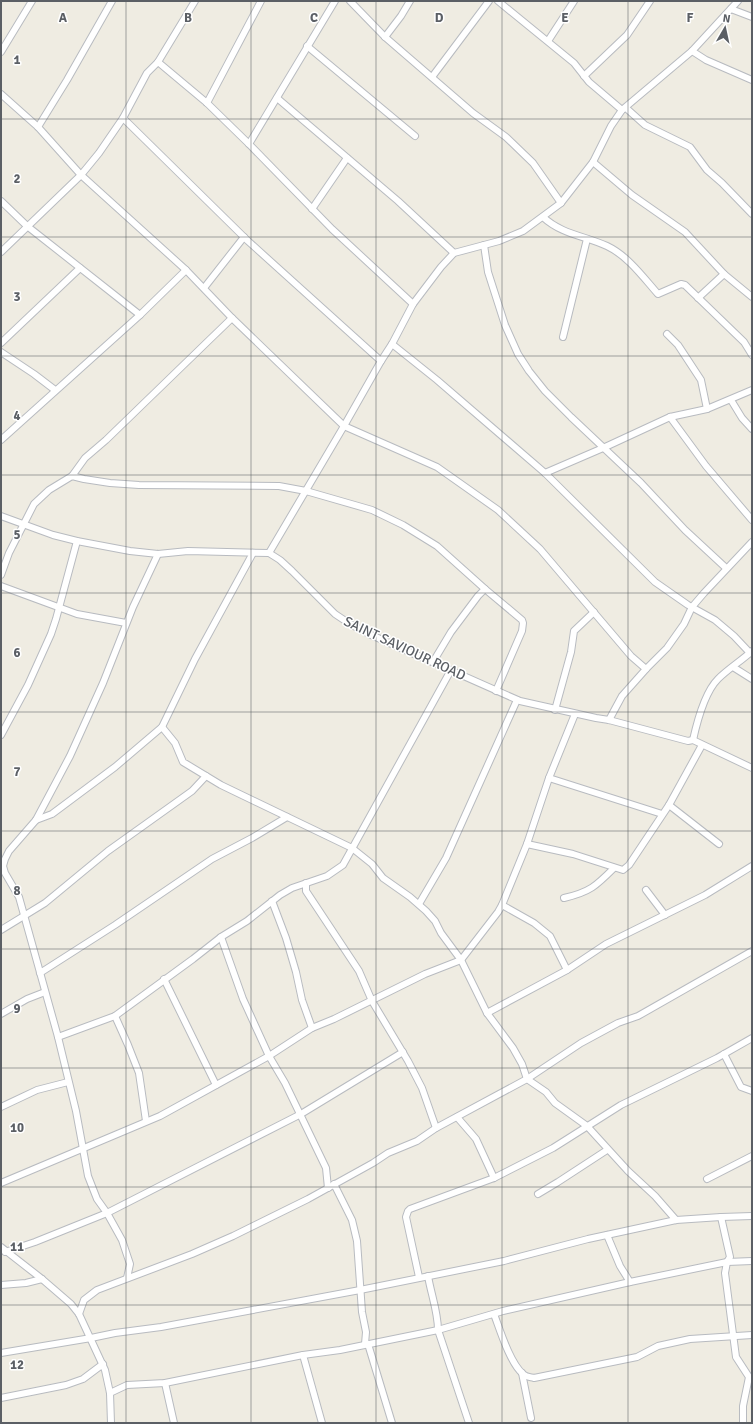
<svg xmlns="http://www.w3.org/2000/svg" width="753" height="1424" viewBox="0 0 753 1424" font-family="Signika,sans-serif">
<style>
.lines{fill:none;stroke-linecap:round;stroke-linejoin:round}
.minor-casing{stroke:#b8bbc0;stroke-width:8}
.minor{stroke:#fff;stroke-width:6}
.grid{fill:none;stroke:#5b5f65;stroke-width:1;stroke-opacity:0.55}
.labels{text-anchor:middle;stroke-width:3;stroke-linejoin:round;paint-order:stroke}
.street-label{font-size:14px;fill:#5b5f65;stroke:#fff}
.grid-label{font-size:13px;text-anchor:middle;font-weight:bold;fill:#5b5f65;stroke:#fff;stroke-width:3;stroke-linejoin:round;paint-order:stroke}
</style>
<rect width="100%" height="100%" fill="#efece2"/>
<g class="lines">
<defs>
<g id="minor">
<polyline points="350,1 385,37 473,113 506,137 533,163 561,203"/>
<polyline points="498,1 574,63 589,82 622,110"/>
<polyline points="731,9 752,17"/>
<polyline points="385,37 401,16 410,1"/>
<polyline points="548,41 574,1"/>
<polyline points="307,46 415,136"/>
<polyline points="692,51 706,60 752,80"/>
<polyline points="1,52 32,1"/>
<polyline points="158,62 207,103 249,144 332,229 413,304"/>
<polyline points="584,76 627,35 650,1"/>
<polyline points="432,77 489,1"/>
<polyline points="1,94 38,127 81,175 186,270 232,318 344,426 437,467 498,510 540,549 631,656 646,669 622,696 609,720"/>
<polyline points="277,98 398,201 454,253"/>
<polyline points="207,103 261,1"/>
<polyline points="626,108 645,125 690,147 707,170 722,183 752,214"/>
<polyline points="123,118 248,241 381,361"/>
<polyline points="38,127 67,80 112,1"/>
<polyline points="249,144 335,1"/>
<polyline points="593,162 632,195 685,232 724,274 698,298"/>
<polyline points="1,201 27,226 140,315"/>
<polyline points="312,209 347,158"/>
<path d="M543,217c18,17 42,19 64,29 21,10 36,31 51,48l23,-10 4,1 59,57 8,13"/>
<polyline points="484,245 488,272 505,325 518,354 529,371 545,391 571,417 641,483 685,530 726,568"/>
<polyline points="1,252 81,175 99,153 123,118 147,73 158,62 195,1"/>
<polyline points="724,274 752,297"/>
<polyline points="204,288 244,237"/>
<polyline points="667,334 678,345 701,380 707,409"/>
<polyline points="563,337 587,239"/>
<polyline points="1,343 80,268"/>
<polyline points="392,344 437,380 545,473 655,582 688,605 715,620 734,636 750,653"/>
<polyline points="1,352 34,374 55,390"/>
<polyline points="731,400 742,418 752,429"/>
<polyline points="670,417 706,466 752,520"/>
<polyline points="1,440 140,315 186,270"/>
<polyline points="545,473 603,448 670,417 707,409 752,390"/>
<polyline points="72,476 85,458 106,440 232,318"/>
<polyline points="1,516 53,535 77,541 130,551 158,554 188,551 269,553 280,560 292,571 335,614 350,624 369,634 520,701 596,718 609,720 688,741 693,740 752,768"/>
<polyline points="269,553 344,426 381,361 392,344 413,304 441,267 454,253 499,241 523,231 561,203 593,162 611,126 622,110 692,51 738,1"/>
<polyline points="1,575 9,553 34,504 49,490 72,476 84,479 110,483 139,485 279,486 306,491 372,510 403,525 437,546 485,589 522,620 523,623 522,631 496,691"/>
<polyline points="1,586 77,614 126,623"/>
<polyline points="433,662 451,632 478,596 485,589"/>
<polyline points="733,667 752,679"/>
<polyline points="646,669 667,648 684,624 692,607 704,593 752,542"/>
<polyline points="555,710 571,652 574,631 594,612"/>
<polyline points="162,727 175,743 183,762 221,785 352,848 372,864 383,878 410,897 426,911 435,921 441,933 461,960 487,1013 513,1048 522,1064 527,1079 546,1092 555,1103 587,1126 628,1171 655,1196 676,1220"/>
<polyline points="1,735 28,685 51,634 56,619 77,541"/>
<path d="M693,740c4,-18 12,-48 25,-61 10,-10 23,-18 34,-28"/>
<polyline points="549,778 662,814"/>
<polyline points="669,805 719,844"/>
<polyline points="36,820 52,814 115,767 162,727 195,659 253,553"/>
<polyline points="527,844 573,854 623,870 629,865 669,805 702,745"/>
<polyline points="306,883 306,891 359,971 372,1001 408,1061 422,1088 436,1128"/>
<polyline points="646,890 665,915"/>
<path d="M564,898c26,-6 32,-12 50,-30"/>
<polyline points="272,901 286,938 296,972 302,1000 312,1028"/>
<polyline points="419,904 446,858 517,700"/>
<polyline points="502,905 534,923 550,936 567,970"/>
<polyline points="1,930 45,903 108,851 192,791 206,776"/>
<polyline points="221,937 243,999 269,1056 285,1083 326,1168 328,1188"/>
<polyline points="40,973 115,925 212,859 252,838 287,817"/>
<polyline points="164,979 216,1085"/>
<polyline points="487,1013 567,970 606,944 705,895 752,866"/>
<polyline points="1,1014 27,999 45,992"/>
<polyline points="115,1016 128,1045 139,1073 146,1121"/>
<polyline points="58,1037 115,1016 193,959 221,937 247,921 280,895 292,888 327,876 343,865 451,670"/>
<polyline points="724,1054 741,1087 752,1091"/>
<polyline points="1,1107 37,1090 68,1082"/>
<polyline points="457,1117 476,1139 494,1178"/>
<polyline points="707,1179 752,1156"/>
<polyline points="1,1183 160,1116 269,1056 312,1028 334,1019 425,974 461,960 498,912 502,905 527,844 549,778 575,714"/>
<polyline points="334,1184 352,1220 357,1241 362,1312 366,1332 365,1344"/>
<polyline points="538,1194 558,1182 607,1150"/>
<polyline points="721,1217 730,1257 727,1262 725,1273 736,1357 749,1377 743,1406 743,1423"/>
<polyline points="607,1235 620,1266 630,1282"/>
<polyline points="1,1247 42,1279 71,1304 79,1314 105,1370 110,1393 111,1423"/>
<polyline points="5,1252 35,1242 107,1213 301,1114 403,1052"/>
<path d="M428,1276c3,18 10,36 10,54l31,93"/>
<polyline points="419,1277 406,1217 408,1211 410,1209 494,1178 553,1148 621,1105 717,1058 752,1038"/>
<polyline points="127,1278 130,1264 122,1240 107,1213 97,1199 88,1176 76,1111 58,1037 19,897 5,873 3,866 5,859 9,851 36,820 70,756 103,683 133,607 158,554"/>
<polyline points="1,1285 26,1283 42,1279"/>
<polyline points="79,1314 84,1300 97,1290 192,1254 233,1236 308,1199 373,1163 388,1153 417,1141 436,1128 527,1079 581,1043 618,1023 638,1016 752,951"/>
<path d="M494,1314c6,16 16,49 29,60 3,3 7,3 11,4l103,-21 21,-11 32,-7 62,-4"/>
<polyline points="368,1344 392,1423"/>
<polyline points="1,1353 91,1338 115,1333 161,1327 360,1290 504,1261 588,1239 676,1220 721,1217 752,1216"/>
<polyline points="303,1355 322,1423"/>
<polyline points="522,1373 531,1418"/>
<polyline points="165,1383 174,1423"/>
<polyline points="110,1393 127,1385 165,1383 303,1355 340,1350 438,1330 503,1311 630,1282 727,1262 752,1261"/>
<polyline points="1,1398 66,1385 83,1379 103,1364"/>
</g>
</defs>
<!-- minor casing -->
<use href="#minor" class="minor-casing"/>
<!-- minor -->
<use href="#minor" class="minor"/>
</g>
<!-- grid -->
<path class="grid" d="M126,1v1422M251,1v1422M376,1v1422M502,1v1422M628,1v1422M1,119h751M1,237h751M1,356h751M1,475h751M1,593h751M1,712h751M1,831h751M1,949h751M1,1068h751M1,1187h751M1,1305h751"/>
<g class="labels">
<!-- street labels -->
<g class="street-label">
<text transform="translate(405 648) rotate(25)" y="5">SAINT SAVIOUR ROAD</text>
</g>
</g>
<g class="grid-label">
<text x="63" y="22">A</text>
<text x="188" y="22">B</text>
<text x="314" y="22">C</text>
<text x="439" y="22">D</text>
<text x="565" y="22">E</text>
<text x="690" y="22">F</text>
<text x="17" y="64">1</text>
<text x="17" y="183">2</text>
<text x="17" y="301">3</text>
<text x="17" y="420">4</text>
<text x="17" y="539">5</text>
<text x="17" y="657">6</text>
<text x="17" y="776">7</text>
<text x="17" y="895">8</text>
<text x="17" y="1013">9</text>
<text x="17" y="1132">10</text>
<text x="17" y="1251">11</text>
<text x="17" y="1369">12</text>
</g>
<!-- border -->
<rect width="753" height="1424" fill="none" stroke="#5b5f65" stroke-width="4"/>
<!-- north arrow -->
<g transform="translate(725 28) rotate(9)" stroke="#ffffff" stroke-width="3" paint-order="stroke">
<path d="M0-3L7 15L0 10L-7 15Z" fill="#5b5f65"/>
<text y="-6" font-size="11" font-weight="bold" text-anchor="middle" fill="#5b5f65">N</text>
</g>
</svg>
